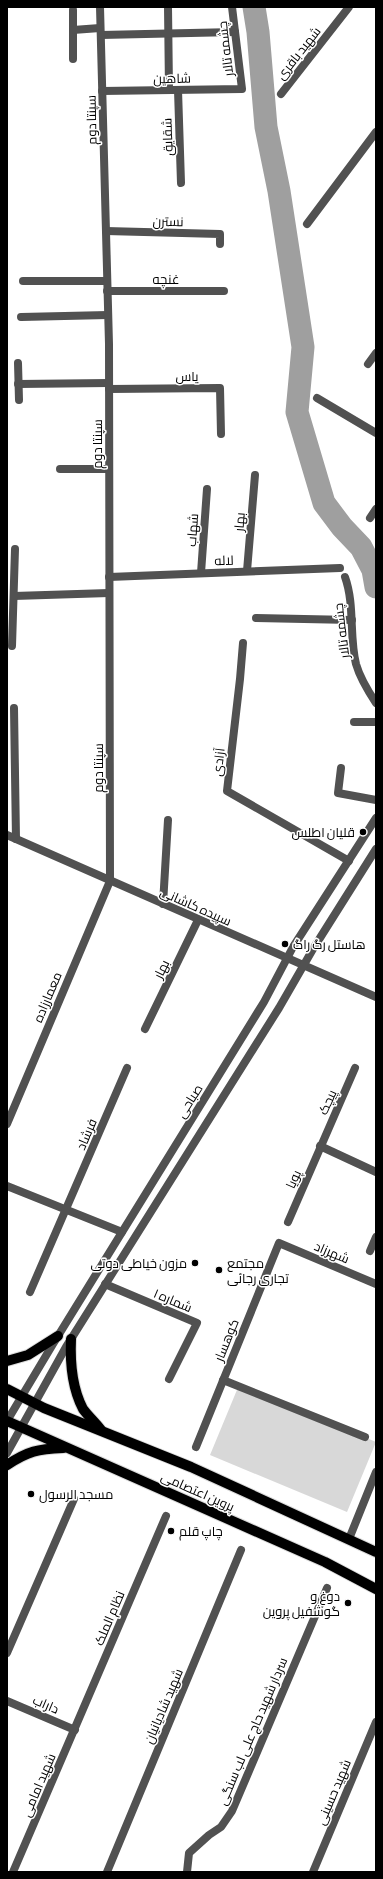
<svg xmlns="http://www.w3.org/2000/svg" width="383" height="1879" viewBox="0 0 383 1879" font-family="'Sofia Sans Condensed',Cairo,sans-serif">
<style>
.green{fill:#d8d8d8}
.lines{fill:none;stroke-linecap:round;stroke-linejoin:round}
.river{stroke:#9f9f9f;stroke-width:23}
.primary-casing{stroke:#dbdbdb;stroke-width:12}
.minor{stroke:#515151;stroke-width:8}
.tertiary{stroke:#515151;stroke-width:8}
.primary{stroke:#000;stroke-width:10}
.poi-dot{fill:#000;stroke:#fff;stroke-width:1.5}
.labels{text-anchor:middle;stroke-width:3;stroke-linejoin:round;paint-order:stroke}
.street-label{font-size:13px;fill:#000;stroke:#fff}
.poi-label{font-size:13px;fill:#000;stroke:#fff;text-anchor:start}
</style>
<rect width="100%" height="100%" fill="#fff"/>
<!-- green -->
<polygon class="green" points="239,1385 376,1442 347,1512 210,1455"/>
<g class="lines">
<!-- river -->
<polyline class="river" points="254,7 258,32 266,127 279,191 303,347 297,412 324,503 342,527 361,547 373,570 376,587"/>
<defs>
<g id="primary">
<path d="M71,1339c-1,22 1,49 12,70 5,7 13,14 18,21"/>
<polyline points="7,1361 28,1355 58,1336"/>
<polyline points="7,1389 44,1408 191,1467 376,1552"/>
<polyline points="7,1421 325,1562 376,1589"/>
<path d="M7,1465c21,-14 31,-16 56,-17"/>
</g>
</defs>
<!-- primary casing -->
<use href="#primary" class="primary-casing"/>
<!-- minor -->
<g class="minor">
<polyline points="168,7 169,90"/>
<polyline points="73,10 73,59"/>
<polyline points="73,30 100,28"/>
<polyline points="101,35 235,32"/>
<polyline points="178,90 181,183"/>
<polyline points="102,91 242,89 232,7"/>
<polyline points="281,94 349,7"/>
<polyline points="307,224 376,132"/>
<polyline points="106,231 220,234 220,244"/>
<polyline points="23,281 107,281"/>
<polyline points="107,291 224,291"/>
<polyline points="21,317 108,315"/>
<polyline points="18,363 19,400"/>
<polyline points="368,364 376,353"/>
<polyline points="18,384 109,383"/>
<polyline points="109,389 220,388 221,434"/>
<polyline points="317,398 376,433"/>
<polyline points="60,469 109,469"/>
<polyline points="370,518 376,509"/>
<polyline points="247,571 255,475"/>
<polyline points="201,573 207,489"/>
<polyline points="109,577 340,568"/>
<path d="M345,577c10,28 4,59 11,87 4,14 12,27 20,39"/>
<polyline points="14,596 109,593"/>
<polyline points="256,618 352,620"/>
<polyline points="243,643 240,679 227,791 349,861"/>
<polyline points="12,646 15,549"/>
<polyline points="14,708 16,839"/>
<polyline points="354,722 376,722"/>
<polyline points="341,768 338,793 376,800"/>
<polyline points="163,904 168,820"/>
<polyline points="145,1029 198,920"/>
<polyline points="7,1124 110,881"/>
<polyline points="320,1146 376,1172"/>
<polyline points="7,1186 122,1232"/>
<polyline points="288,1222 355,1068"/>
<polyline points="370,1251 376,1237"/>
<polyline points="105,1284 197,1323 169,1379"/>
<polyline points="30,1292 127,1068"/>
<polyline points="223,1380 365,1437"/>
<polyline points="196,1447 279,1243 376,1284"/>
<polyline points="349,1539 376,1472"/>
<polyline points="7,1653 74,1499"/>
<polyline points="7,1701 75,1730"/>
<polyline points="13,1872 166,1516"/>
<polyline points="107,1872 241,1550"/>
<polyline points="187,1872 189,1853 209,1835 221,1827 232,1811 327,1588"/>
<polyline points="313,1872 376,1722"/>
</g>
<!-- tertiary -->
<g class="tertiary">
<polyline points="100,7 109,344 110,881"/>
<polyline points="7,835 376,997"/>
<polyline points="7,1421 53,1344 264,1002 293,947 376,818"/>
<polyline points="7,1453 66,1347 279,1008 313,949 376,849"/>
</g>
<!-- primary -->
<use href="#primary" class="primary"/>
</g>
<!-- markers -->
<g class="poi-dot">
<circle cx="363" cy="832" r="4"/>
<circle cx="285" cy="944" r="4"/>
<circle cx="195" cy="1263" r="4"/>
<circle cx="219" cy="1270" r="4"/>
<circle cx="31" cy="1494" r="4"/>
<circle cx="171" cy="1531" r="4"/>
<circle cx="348" cy="1603" r="4"/>
</g>
<g class="labels">
<!-- street labels -->
<g class="street-label">
<text transform="translate(225 49) rotate(-97)" y="5">چشمه تالار</text>
<text transform="translate(298 53) rotate(-52)" y="5">شهید باقری</text>
<text transform="translate(172 78) rotate(-1)" y="5">شاهین</text>
<text transform="translate(91 120) rotate(-91)" y="5">سپنتا دوم</text>
<text transform="translate(167 137) rotate(-92)" y="5">شقایق</text>
<text transform="translate(168 221) rotate(1)" y="5">نسترن</text>
<text x="166" y="284">غنچه</text>
<text x="187" y="381">یاس</text>
<text transform="translate(97 444) rotate(-90)" y="5">سپنتا دوم</text>
<text transform="translate(239 522) rotate(-85)" y="5">بهار</text>
<text transform="translate(192 530) rotate(-86)" y="5">شهاب</text>
<text transform="translate(224 560) rotate(-2)" y="5">لاله</text>
<text transform="translate(341 631) rotate(-97)" y="5">چشمه تالار</text>
<text transform="translate(218 762) rotate(-83)" y="5">آزادی</text>
<text transform="translate(98 768) rotate(-90)" y="5">سپنتا دوم</text>
<text transform="translate(196 906) rotate(24)" y="5">سپیده کاشانی</text>
<text transform="translate(161 969) rotate(-64)" y="5">بهار</text>
<text transform="translate(47 997) rotate(-67)" y="5">معمارزاده</text>
<text transform="translate(189 1101) rotate(-58)" y="5">صباحی</text>
<text transform="translate(327 1102) rotate(-66)" y="5">پیچک</text>
<text transform="translate(86 1134) rotate(-67)" y="5">فرشاد</text>
<text transform="translate(293 1179) rotate(-66)" y="5">پویا</text>
<text transform="translate(332 1252) rotate(23)" y="5">شهرزاد</text>
<text transform="translate(173 1300) rotate(23)" y="5">شماره ۱</text>
<text transform="translate(226 1340) rotate(-68)" y="5">کوهسار</text>
<text transform="translate(198 1491) rotate(24)" y="5">پروین اعتصامی</text>
<text transform="translate(109 1618) rotate(-67)" y="5">نظام الملک</text>
<text transform="translate(46 1704) rotate(23)" y="5">داراب</text>
<text transform="translate(163 1706) rotate(-67)" y="5">شهید شادیانیان</text>
<text transform="translate(252 1731) rotate(-67)" y="5">سردار شهید حاج علی لب سنگی</text>
<text transform="translate(38 1785) rotate(-67)" y="5">شهید امامی</text>
<text transform="translate(333 1792) rotate(-67)" y="5">شهید حسینی</text>
</g>
<!-- poi labels -->
<g class="poi-label">
<text x="355" y="837" text-anchor="end">قلیان اطلس</text>
<text x="293" y="949">هاستل رگ راگ</text>
<text x="187" y="1268" text-anchor="end">مزون خیاطی دوتی</text>
<text x="227" y="1268">مجتمع<tspan x="227" dy="15">تجاری رجائی</tspan></text>
<text x="39" y="1499">مسجد الرسول</text>
<text x="179" y="1536">چاپ قلم</text>
<text x="340" y="1601" text-anchor="end">دوغ و<tspan x="340" dy="15">گوشفیل پروین</tspan></text>
</g>
</g>
<!-- border -->
<rect width="383" height="1879" fill="none" stroke="#000000" stroke-width="16"/>
</svg>
